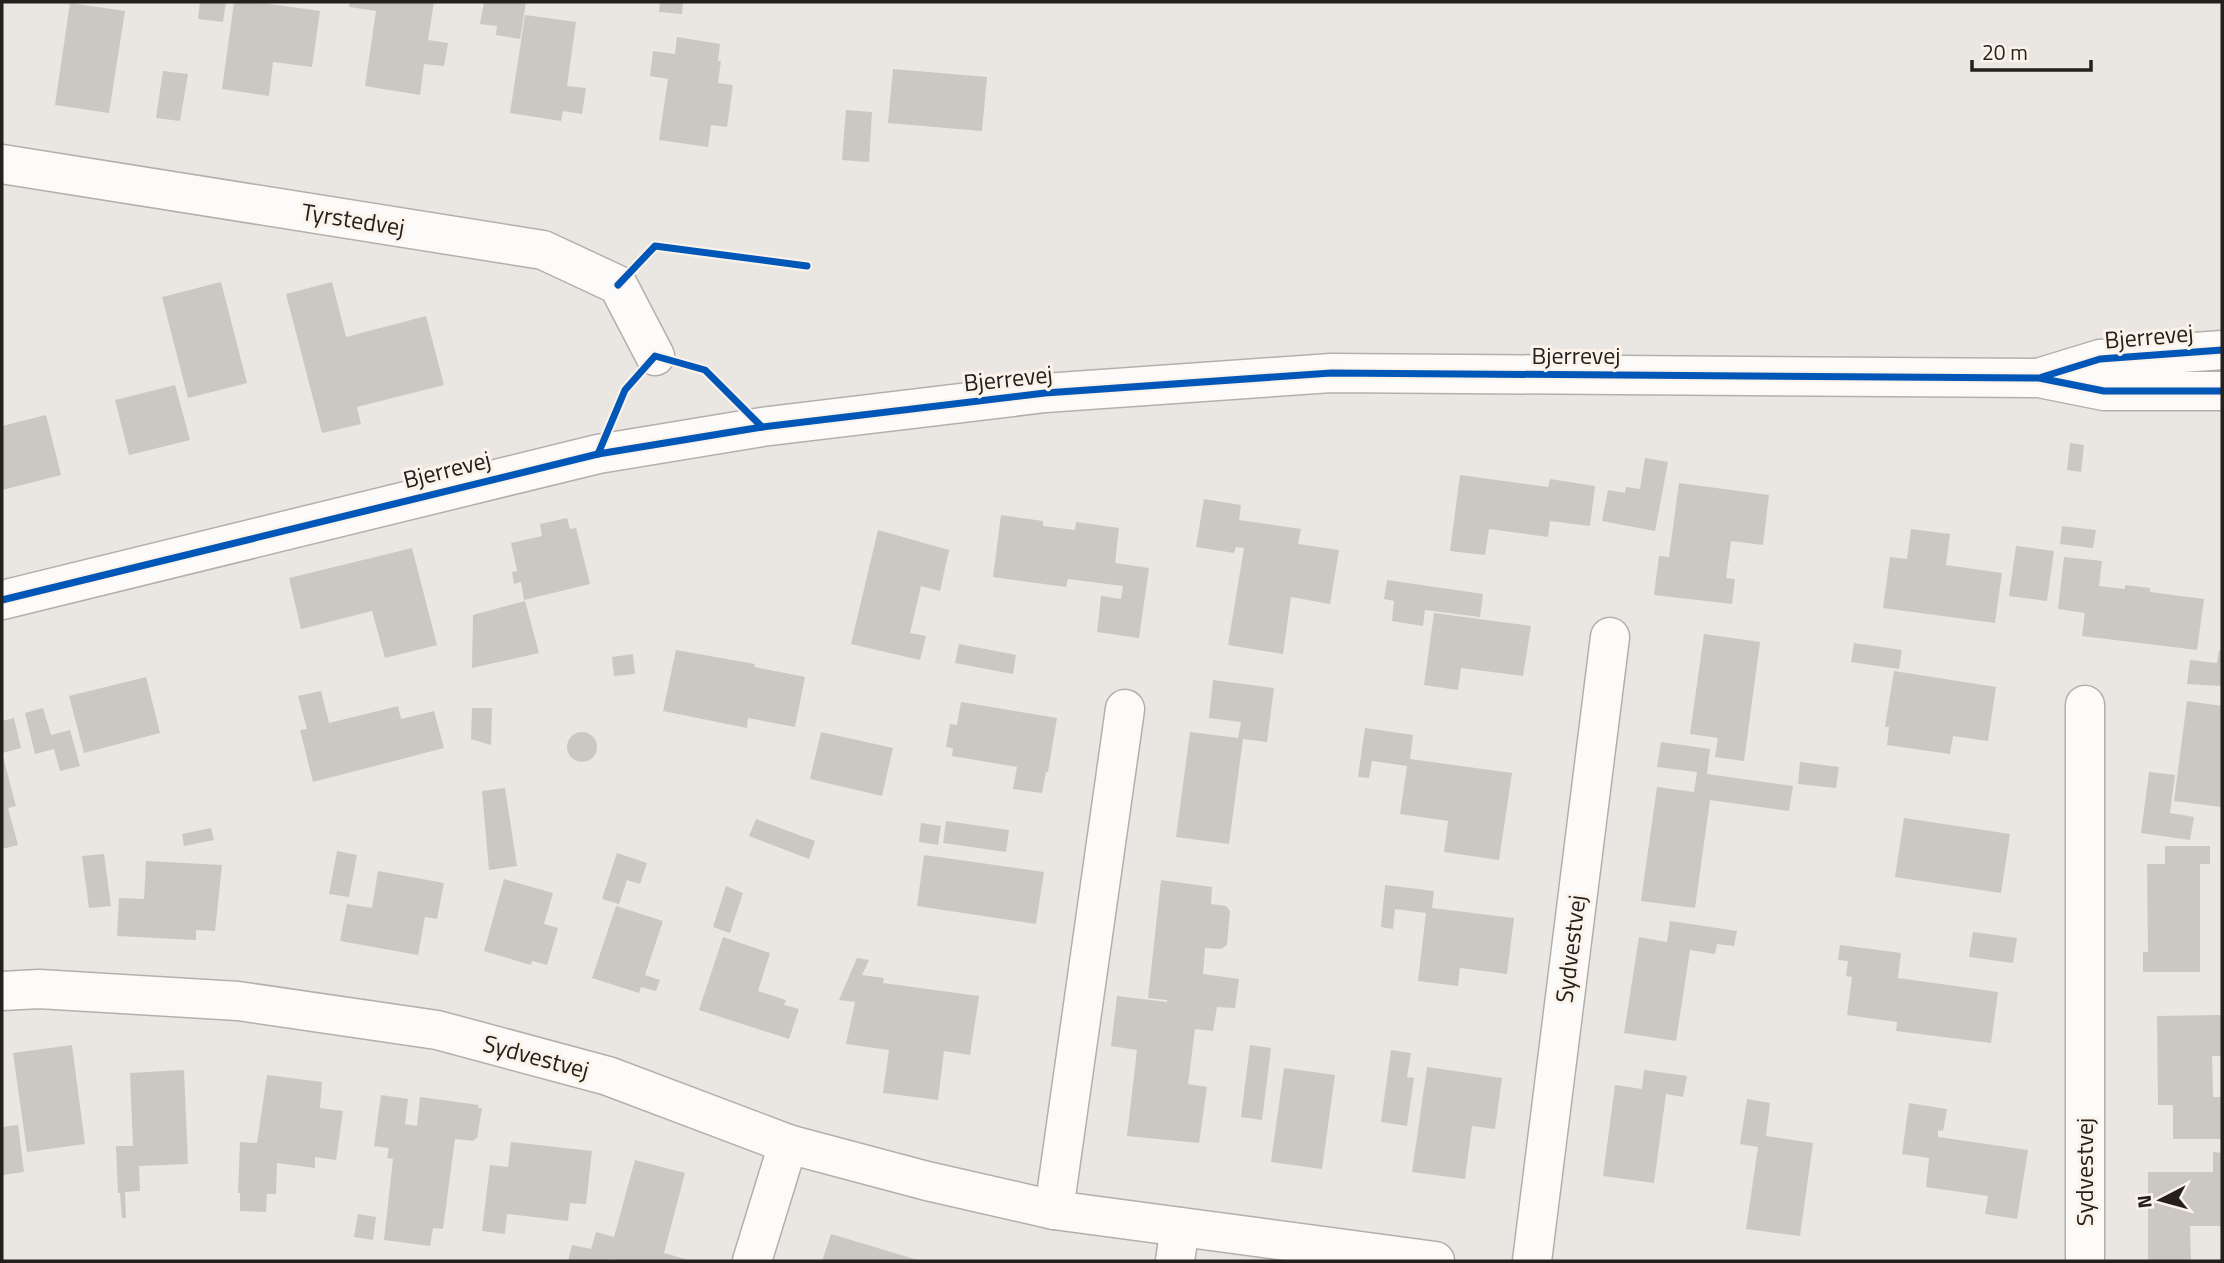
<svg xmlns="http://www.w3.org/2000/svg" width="2224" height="1263" viewBox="0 0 2224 1263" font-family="'Titillium Web',sans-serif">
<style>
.building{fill:#cbc7c3}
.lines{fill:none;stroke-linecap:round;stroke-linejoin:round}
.minor-casing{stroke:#b3b0ac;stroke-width:41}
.tertiary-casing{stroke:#b3b0ac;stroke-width:41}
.minor{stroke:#fcfbfa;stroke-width:38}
.tertiary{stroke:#fcfbfa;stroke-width:38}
.cycleway-casing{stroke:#fbf3ea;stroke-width:11}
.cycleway{stroke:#0057b8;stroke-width:7}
.labels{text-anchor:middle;stroke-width:6;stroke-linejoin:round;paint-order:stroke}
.street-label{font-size:24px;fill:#23201d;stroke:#fbf3ea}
</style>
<rect width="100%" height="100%" fill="#eae6e1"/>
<!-- building -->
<g class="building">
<polygon points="200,2 226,2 223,22 198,19"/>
<polygon points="234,2 255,2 320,11 312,67 273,62 269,96 222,89"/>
<polygon points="350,2 434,2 428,40 448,43 444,66 424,64 420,95 365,86 376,11 349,7"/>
<polygon points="484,2 526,2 520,39 496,35 497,26 480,24"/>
<polygon points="660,2 683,2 682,14 659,12"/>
<polygon points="70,3 125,11 109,113 55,105"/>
<polygon points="525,15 576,22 567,86 586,88 582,114 563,111 561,121 510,113"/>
<polygon points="677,37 720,44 718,61 721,61 718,83 733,85 727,127 711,125 708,147 659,140 668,79 650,76 653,51 675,54"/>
<polygon points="893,69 987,77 982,131 888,123"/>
<polygon points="163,71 188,74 180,121 156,118"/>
<polygon points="846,110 872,112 869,162 842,160"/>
<polygon points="221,282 247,383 188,398 162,297"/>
<polygon points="332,282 346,337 426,316 444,385 357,407 361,424 322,433 286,294"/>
<polygon points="175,385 190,440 129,455 115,400"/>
<polygon points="46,415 61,475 2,490 2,426"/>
<polygon points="2070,443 2084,445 2081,472 2067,470"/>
<polygon points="1645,458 1668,462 1655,531 1602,521 1608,490 1625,493 1626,487 1640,489"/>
<polygon points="1460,475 1548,487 1550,479 1595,486 1590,526 1550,521 1548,537 1489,529 1485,555 1450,551"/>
<polygon points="1679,483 1769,495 1763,545 1731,541 1726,578 1735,579 1732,604 1654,595 1659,556 1669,557"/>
<polygon points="1204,499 1241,505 1239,520 1301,529 1298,544 1339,550 1330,604 1291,597 1283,654 1228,645 1244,548 1236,547 1234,553 1196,547"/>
<polygon points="1001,515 1043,521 1043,526 1075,530 1076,522 1119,528 1115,563 1149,568 1139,638 1097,632 1101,596 1121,599 1123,586 1068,579 1066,587 993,577"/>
<polygon points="567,518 570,529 576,528 590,584 524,600 521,582 514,584 512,572 517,571 511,543 542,536 540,524"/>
<polygon points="2062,526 2096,530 2093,548 2060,544"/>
<polygon points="1911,529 1950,534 1946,565 2002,573 1995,623 1883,608 1890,557 1907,559"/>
<polygon points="878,530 949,550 940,591 921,586 910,633 926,636 920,660 851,644"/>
<polygon points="2016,546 2054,551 2047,601 2009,596"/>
<polygon points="412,548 437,645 385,658 372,611 301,629 289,578"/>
<polygon points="2064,557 2102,561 2099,586 2125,589 2125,585 2150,588 2150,592 2204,599 2197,650 2082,636 2085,613 2058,609"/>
<polygon points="1387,580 1483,594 1480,617 1425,610 1423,626 1392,621 1394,601 1384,599"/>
<polygon points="525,601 539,653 472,668 473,615"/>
<polygon points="1434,613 1531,626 1523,676 1461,668 1458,690 1424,685"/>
<polygon points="1704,634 1760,642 1744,761 1715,757 1718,738 1690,734"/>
<polygon points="1854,643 1902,650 1899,669 1851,662"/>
<polygon points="959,644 1016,655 1013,674 955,663"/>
<polygon points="676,650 755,664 754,667 805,677 795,727 748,718 747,728 663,711"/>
<polygon points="2219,650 2222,651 2222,686 2187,684 2190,660 2217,663"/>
<polygon points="633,654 635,674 614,676 612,657"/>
<polygon points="1894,671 1996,687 1988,741 1953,736 1950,754 1887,745 1889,727 1885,727"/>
<polygon points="146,677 160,733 84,753 69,696"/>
<polygon points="1213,680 1274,688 1267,742 1243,739 1229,844 1176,837 1190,732 1238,738 1241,722 1209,718"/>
<polygon points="321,691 329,723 398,706 401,719 434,711 444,748 313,782 300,730 307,729 298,696"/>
<polygon points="2187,701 2222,706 2222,807 2174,801"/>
<polygon points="961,702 1057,718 1048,772 1046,772 1042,793 1013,789 1017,767 952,756 953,748 946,747 950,724 957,725"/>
<polygon points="43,708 51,735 70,730 80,766 60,771 54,749 35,754 25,713"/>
<polygon points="472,708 492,708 491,745 471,739"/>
<polygon points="14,718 21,748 2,753 2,721"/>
<polygon points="1365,728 1413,735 1410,759 1512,773 1499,860 1444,852 1448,821 1400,814 1407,766 1372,761 1369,778 1358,777"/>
<polygon points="821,732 893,748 882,796 810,779"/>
<circle cx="582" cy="747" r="15"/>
<polygon points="1661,742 1710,749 1707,774 1793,786 1789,811 1710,800 1695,908 1641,901 1657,787 1694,792 1697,772 1657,767"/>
<polygon points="2,753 16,806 8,808 18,845 2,849"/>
<polygon points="1800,762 1839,767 1836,788 1798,784"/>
<polygon points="2149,772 2175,775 2170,813 2194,817 2190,840 2141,833"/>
<polygon points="505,788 517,866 489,870 482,791"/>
<polygon points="1904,818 2010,834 2001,893 1895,877"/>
<polygon points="756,819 815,841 809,859 749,836"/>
<polygon points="946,821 1009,830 1006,852 943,843"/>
<polygon points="921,823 941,826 938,845 919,842"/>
<polygon points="211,828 214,840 184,846 182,834"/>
<polygon points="2165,846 2210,846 2210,864 2200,864 2200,972 2143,972 2143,952 2148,952 2147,864 2165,864"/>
<polygon points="337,851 357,855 349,897 329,894"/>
<polygon points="617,853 647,863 640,884 627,880 619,904 602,899"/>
<polygon points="104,854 111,906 89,908 82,856"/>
<polygon points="924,855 1044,872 1036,924 917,906"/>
<polygon points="146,861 222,865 215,931 196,930 196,940 117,936 119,898 144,899"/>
<polygon points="378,871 444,883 437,919 425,917 418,955 340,941 347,904 372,908"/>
<polygon points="504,879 553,893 544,924 558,928 547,965 532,961 531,965 484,951"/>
<polygon points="1161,880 1212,887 1211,904 1226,906 1230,911 1227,945 1221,949 1205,948 1203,974 1239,979 1235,1008 1217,1007 1213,1031 1195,1029 1188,1084 1207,1087 1199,1143 1127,1136 1137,1050 1111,1046 1117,996 1167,1002 1167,1000 1148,998"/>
<polygon points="1385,885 1434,891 1432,908 1514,918 1507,974 1460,968 1458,986 1418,981 1426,913 1395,909 1393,929 1381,927"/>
<polygon points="726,886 743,893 730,933 713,927"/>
<polygon points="616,906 663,921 645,975 660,980 656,991 641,987 639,993 592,978"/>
<polygon points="1670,921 1737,931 1734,946 1717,944 1715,954 1690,950 1676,1041 1624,1033 1639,937 1667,942"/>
<polygon points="1973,932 2017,938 2013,963 1969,957"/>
<polygon points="723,937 770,953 758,991 786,1000 784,1005 799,1009 789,1039 699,1010"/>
<polygon points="1840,945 1901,953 1898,978 1998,992 1991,1043 1896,1031 1897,1022 1847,1015 1852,977 1846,976 1848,961 1838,960"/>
<polygon points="857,958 869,960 862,975 884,978 883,983 979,996 970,1055 944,1051 938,1100 883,1093 889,1050 846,1044 855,1002 839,1000"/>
<polygon points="2222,1015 2222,1056 2212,1056 2213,1097 2222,1097 2222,1139 2173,1139 2173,1105 2158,1105 2157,1016"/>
<polygon points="72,1045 85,1144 27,1152 13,1053"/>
<polygon points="1250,1045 1271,1048 1262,1120 1241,1117"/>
<polygon points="1391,1050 1411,1053 1407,1077 1414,1078 1407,1126 1381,1122"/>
<polygon points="1427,1067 1502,1078 1495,1129 1472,1126 1465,1179 1412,1172"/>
<polygon points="1284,1068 1335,1075 1322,1169 1271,1162"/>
<polygon points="184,1070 188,1164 139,1166 140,1191 125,1192 126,1218 122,1218 120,1193 118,1193 116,1146 133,1146 130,1073"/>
<polygon points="1644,1070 1687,1076 1683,1097 1666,1094 1654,1183 1603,1176 1615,1085 1642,1089"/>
<polygon points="267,1075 322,1082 320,1108 343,1111 336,1160 315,1157 315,1168 277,1163 276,1194 267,1194 266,1212 240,1211 240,1193 238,1193 240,1142 257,1143"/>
<polygon points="381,1095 408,1099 405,1124 417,1126 420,1097 479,1105 478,1108 482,1108 477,1139 475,1138 474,1141 455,1139 443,1229 433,1228 430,1246 384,1240 393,1159 387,1158 389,1148 374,1146"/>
<polygon points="1747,1099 1770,1103 1766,1136 1813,1143 1800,1236 1746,1229 1758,1147 1740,1144"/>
<polygon points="1909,1103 1947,1109 1943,1131 1938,1130 1938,1137 2028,1150 2017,1219 1985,1214 1988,1196 1926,1187 1929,1158 1902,1154"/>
<polygon points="18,1125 24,1172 3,1175 2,1127"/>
<polygon points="511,1142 592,1151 586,1204 570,1203 568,1221 507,1214 505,1234 482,1231 490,1165 508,1167"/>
<polygon points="2213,1152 2222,1153 2222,1226 2190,1226 2191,1261 2148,1261 2148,1172 2213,1172"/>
<polygon points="635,1160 685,1173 664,1253 685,1259 685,1261 619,1261 610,1259 610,1261 568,1261 572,1245 591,1249 596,1232 614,1237"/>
<polygon points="358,1214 376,1217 373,1240 354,1237"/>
<polygon points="831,1234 921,1261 822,1261"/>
</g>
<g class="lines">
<defs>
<g id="minor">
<polyline points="2,164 543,250 618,285 655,356"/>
<polyline points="2085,705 2085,1261"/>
<polyline points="2,991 39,989 238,1001 437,1030 608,1076 788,1144 927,1181 1054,1210 1435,1261"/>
<polyline points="1054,1210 1125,709"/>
<polyline points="752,1261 788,1144"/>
<polyline points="1175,1261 1180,1227"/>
<polyline points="1532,1261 1610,637"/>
</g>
<g id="tertiary">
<polyline points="2041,377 2100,359 2222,350"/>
<polyline points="2,600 598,454 762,427 1045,393 1331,373 2039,378 2104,391 2222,391"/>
</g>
</defs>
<!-- minor casing -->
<use href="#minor" class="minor-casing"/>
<!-- tertiary casing -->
<use href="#tertiary" class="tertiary-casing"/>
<!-- minor -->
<use href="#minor" class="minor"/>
<!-- tertiary -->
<use href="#tertiary" class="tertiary"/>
<defs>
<g id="cycleway">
<polyline points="618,285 655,246 807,266"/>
<polyline points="2042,377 2100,359 2222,350"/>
<polyline points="598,454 625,390 655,356 705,370 762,427"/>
<polyline points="2,600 598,454 762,427 1045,393 1331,373 2039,378 2104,391 2222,391"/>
</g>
</defs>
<!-- cycleway casing -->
<use href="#cycleway" class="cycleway-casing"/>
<!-- cycleway -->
<use href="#cycleway" class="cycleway"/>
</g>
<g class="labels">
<!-- street labels -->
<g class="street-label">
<text transform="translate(353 220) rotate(9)" y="8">Tyrstedvej</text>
<text transform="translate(2149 337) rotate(-5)" y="8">Bjerrevej</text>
<text x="1576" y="364">Bjerrevej</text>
<text transform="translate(1008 379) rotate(-6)" y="8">Bjerrevej</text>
<text transform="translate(447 470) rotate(-14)" y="8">Bjerrevej</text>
<text transform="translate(1571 949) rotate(-83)" y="8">Sydvestvej</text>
<text transform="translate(536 1057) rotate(15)" y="8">Sydvestvej</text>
<text transform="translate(2085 1172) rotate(-90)" y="8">Sydvestvej</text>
</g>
</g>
<!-- border -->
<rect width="2224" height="1263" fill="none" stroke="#23201d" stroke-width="7"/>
<!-- north arrow -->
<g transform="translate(2161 1200) rotate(264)" stroke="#fbf3ea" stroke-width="5" paint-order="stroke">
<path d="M0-5L12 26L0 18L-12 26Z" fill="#23201d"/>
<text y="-10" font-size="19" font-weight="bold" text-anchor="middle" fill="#23201d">N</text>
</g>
<!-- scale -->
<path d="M1972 60v10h119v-10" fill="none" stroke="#23201d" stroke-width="3.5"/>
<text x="1982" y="60" font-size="21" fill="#23201d" stroke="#fbf3ea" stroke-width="5" paint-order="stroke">20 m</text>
</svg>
